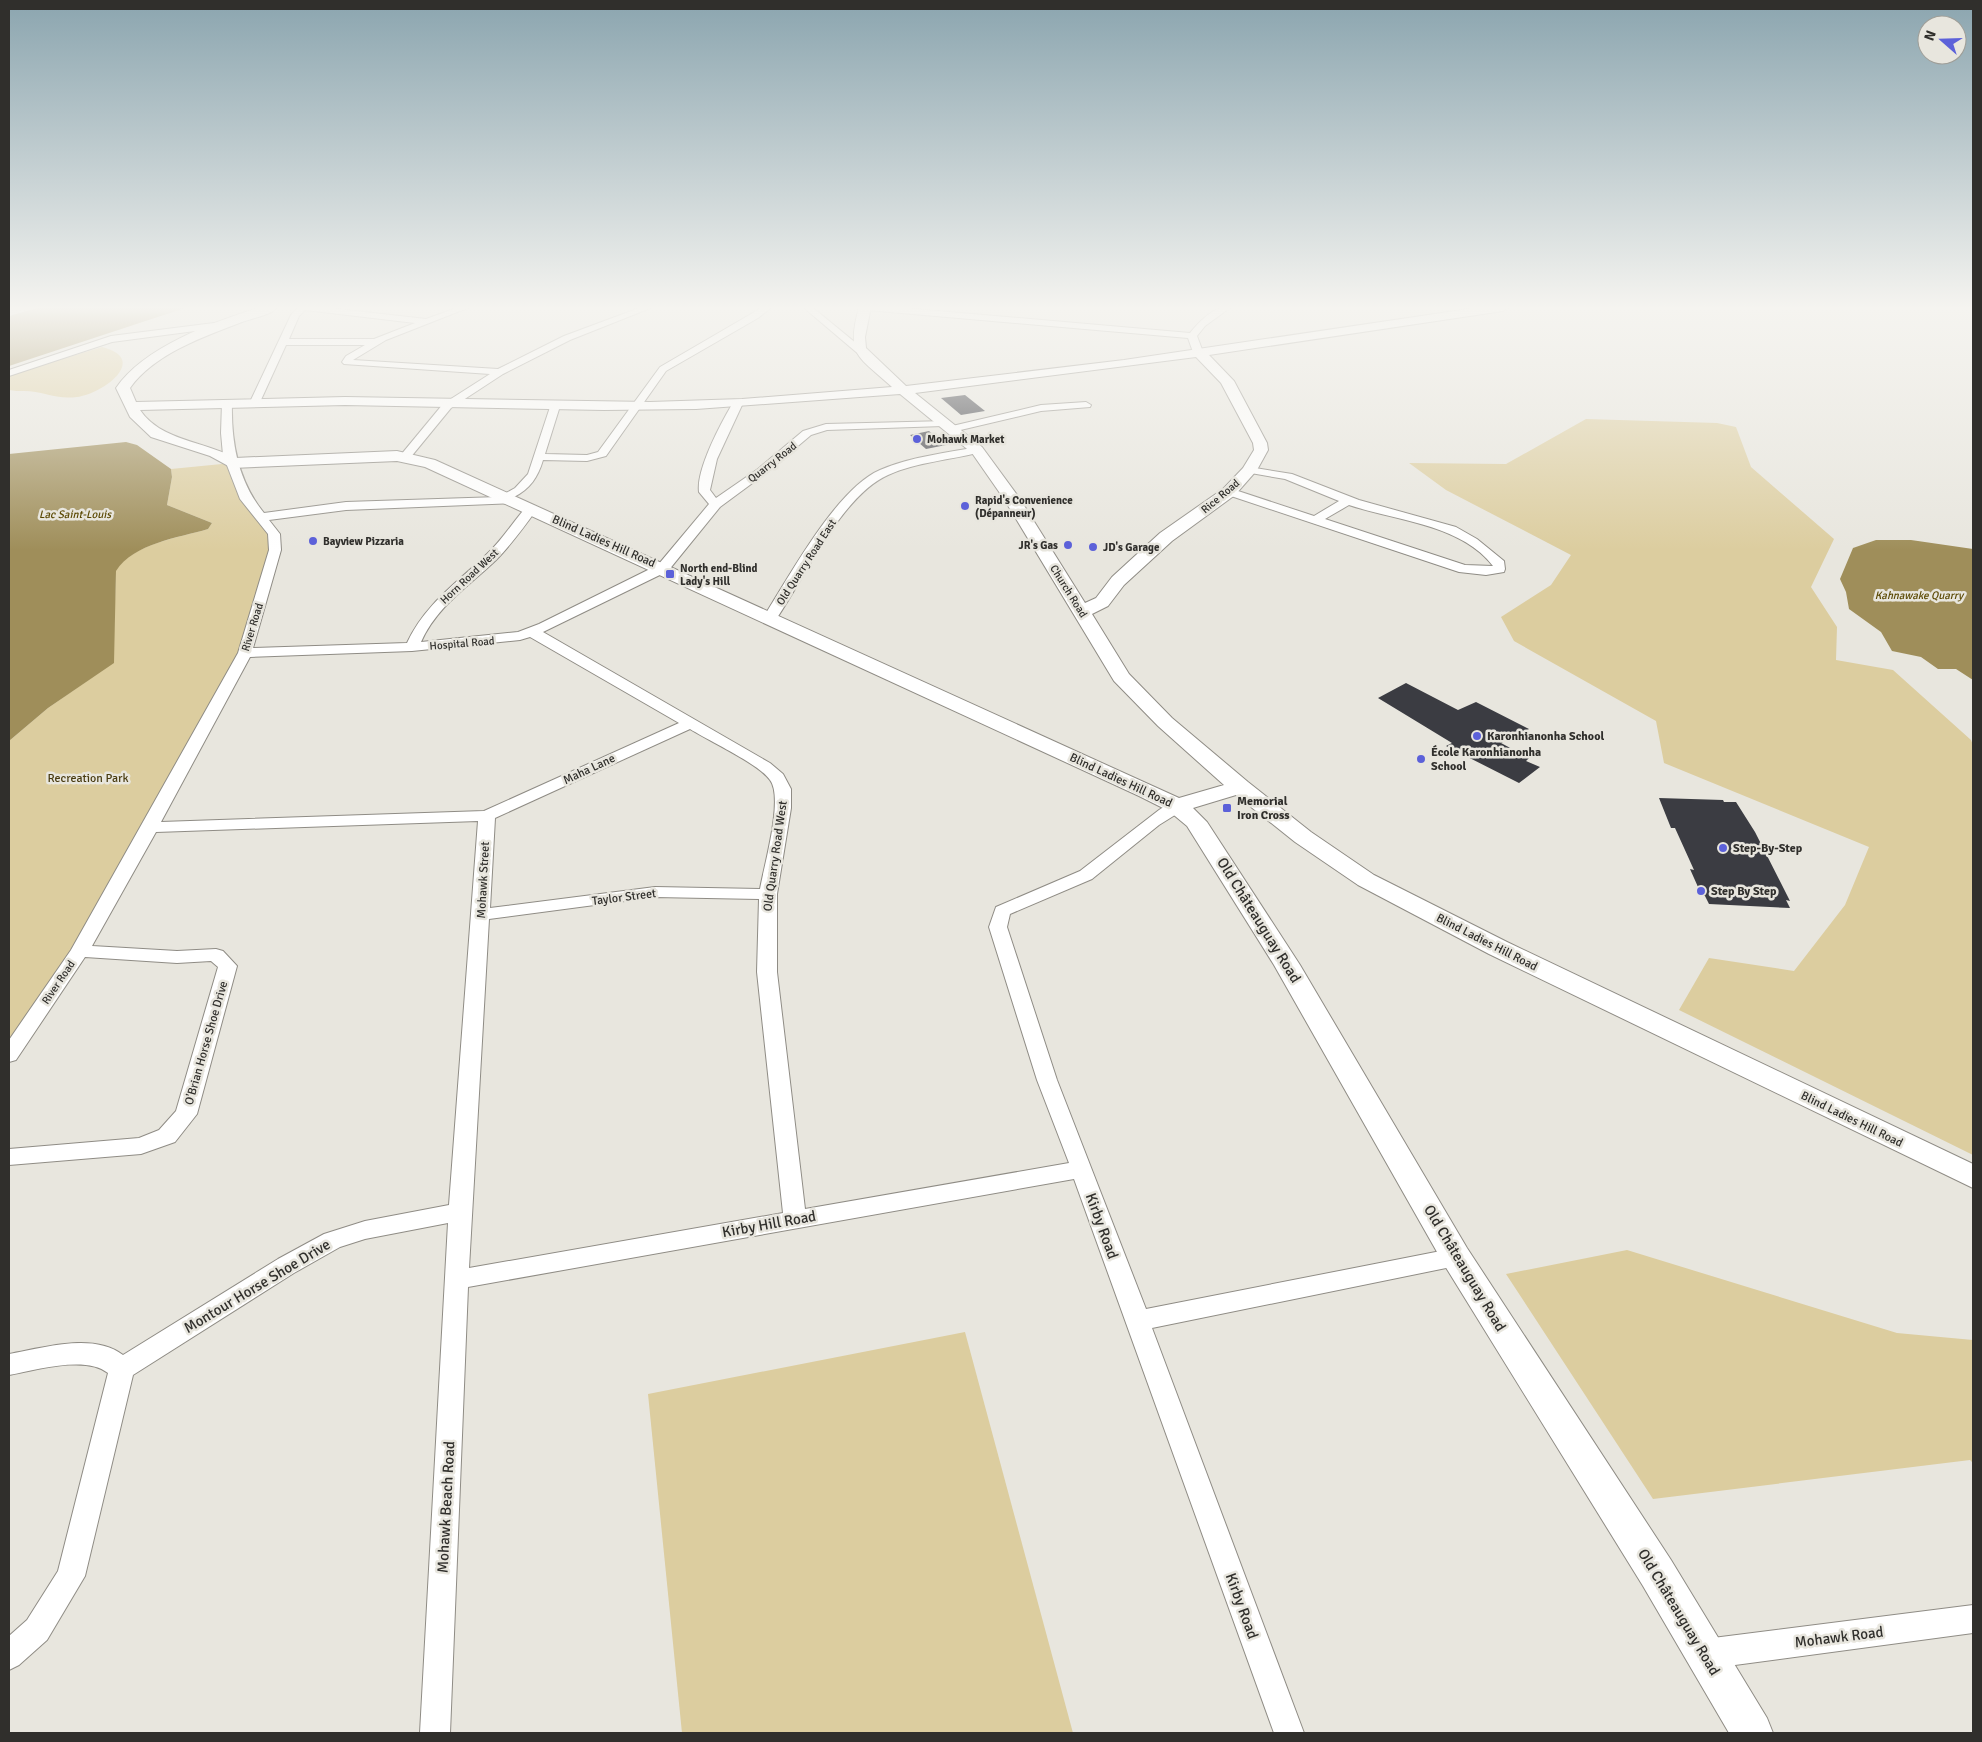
<svg xmlns="http://www.w3.org/2000/svg" width="1982" height="1742" viewBox="0 0 1982 1742" font-family="Signika,sans-serif">
<style>
.green{fill:#dccd9f}
.water{fill:#9f8e5a}
.building{fill:#3b3c42}
.lines{fill:none;stroke-linecap:round;stroke-linejoin:round}
.street-casing{stroke:#8f8c85;stroke-width:2}
.secondary-casing{stroke:#8f8c85;stroke-width:2}
.street{fill:#fff;fill-rule:evenodd}
.secondary{fill:#fff;fill-rule:evenodd}
.poi-dot{fill:#5c61d9;stroke:#e8e6de;stroke-width:2}
.labels{text-anchor:middle;stroke-width:5;stroke-linejoin:round;paint-order:stroke}
.far-poi-label{font-size:11px;font-weight:bold;fill:#302f2c;stroke:#e8e6de;text-anchor:start}
.far-street-label{font-size:11px;fill:#302f2c;stroke:#e8e6de}
.far-water-label{font-size:11px;font-style:italic;fill:#5a4802;stroke:#e8e6de}
.street-label{font-size:12px;fill:#302f2c;stroke:#e8e6de}
.poi-label{font-size:12px;font-weight:bold;fill:#302f2c;stroke:#e8e6de;text-anchor:start}
.park-label{font-size:12px;fill:#483b10;stroke:#e8e6de}
.near-street-label{font-size:15px;fill:#302f2c;stroke:#e8e6de}
</style>
<rect width="100%" height="100%" fill="#e8e6de"/>
<!-- green -->
<g class="green">
<path d="M102,347c48,12 1,47 -25,50 -21,3 -34,-6 -53,-6 -6,0 -9,0 -15,-1v-15z"/>
<polygon points="1586,419 1717,423 1736,427 1751,467 1834,539 1811,587 1837,627 1836,660 1893,670 1971,740 1973,745 1973,1155 1679,1010 1709,958 1794,971 1845,905 1869,847 1664,763 1656,721 1514,641 1501,617 1551,585 1571,555 1446,490 1409,463 1506,464"/>
<path d="M232,463l42,71 -29,119 -165,298 -71,104v-314l39,-33 65,-45 3,-93c19,-27 62,-32 92,-41l4,-6 -45,-18 5,-28 -1,-8z"/>
<polygon points="1627,1250 1897,1333 1973,1340 1973,1463 1970,1460 1653,1499 1506,1274"/>
<polygon points="965,1332 1073,1733 682,1733 648,1394"/>
</g>
<!-- water -->
<g class="water">
<polygon points="41,307 188,307 9,366 9,316"/>
<path d="M126,442l11,3 34,24 1,8 -5,28 45,18 -4,6c-30,9 -74,14 -92,42l-2,92 -66,45 -39,33v-287z"/>
<polygon points="1876,540 1911,540 1973,549 1973,680 1956,669 1938,669 1921,657 1892,651 1881,632 1849,609 1846,592 1840,579 1853,548"/>
</g>
<!-- building -->
<g class="building">
<polygon points="965,395 985,411 961,415 941,398"/>
<polygon points="929,431 946,445 926,449 910,435"/>
<polygon points="1406,683 1458,710 1476,702 1529,729 1501,743 1529,758 1526,761 1540,767 1519,783 1446,746 1452,743 1378,698"/>
<polygon points="1659,798 1723,800 1724,802 1736,802 1755,832 1790,901 1786,900 1790,908 1709,904 1705,896 1702,896 1690,869 1694,870 1675,828 1671,828"/>
</g>
<g class="lines">
<defs>
<g id="street">
<path d="M298,307h23l105,12 33,-12h11l-84,33 -33,20 145,9 66,-33 78,-29h11l-83,33 -67,34 -52,34 -41,50 -4,1 -6,-3 43,-52 47,-30 -146,-10 -2,-2 4,-6 19,-11h-79l-26,57 -5,3 -4,-1 -1,-2 41,-87zM305,310l110,13 -41,16h-85l10,-23z"/>
<path d="M763,307h9l-14,11 -92,53 -60,85 -19,5 -44,-1c-5,17 -13,29 -29,37l5,3 -2,3 -171,7 -77,10 11,14 1,16 -28,98 154,-5c18,-39 50,-60 80,-89 15,-14 26,-32 40,-48l4,-1 6,4c-13,18 -26,36 -41,51 -27,26 -59,46 -75,82l97,-10 21,-8 119,-59 51,-61 -10,-12c-3,-23 23,-71 35,-91h8l1,2 -26,56 -7,31 6,8 42,-29 45,-38 23,-7 121,-3v4l-4,1 -116,4 -16,5 -45,38 -46,34 -52,64 -125,61 227,131 13,11 8,15v19l-14,86v78l28,237 264,-46 -32,-83 -48,-153 7,-20 84,-36 79,-61 12,-8h12l2,4 -2,4 -24,15 -67,54 -82,35 -3,13 50,153 89,229 310,-61 8,2 4,7 -4,7 -8,2 -304,62 152,405h-30l-200,-554 -606,108 -18,446h-30l28,-510 -83,16 -25,8 -46,26 -161,102 -48,201 -38,64 -28,25 -10,5v-34l18,-16 31,-49 50,-198c-22,-18 -72,-3 -99,2v-21c34,-6 84,-22 114,1l155,-96 46,-25 41,-13 84,-16 29,-384 -322,11 -64,114 85,5 39,-2 7,2 14,15 -40,148 -22,28 -34,12 -132,11v-16l130,-11 20,-8 17,-19 42,-144 -7,-6 -34,2 -92,-6 -69,103 -7,2v-22l62,-90 167,-297 31,-103 -1,-16 -28,-35 -17,-44 -2,-22 1,-30 5,-3 5,3c-1,40 6,78 32,110l82,-11 153,-5 16,-9 13,-14 23,-70 4,-1 5,3 -15,48 42,1 11,-3 62,-85zM530,637l149,86 -195,88 -323,11 89,-165 162,-6 108,-11zM690,729c19,12 69,35 80,51 14,18 -6,86 -10,109l-105,-2 -165,21 5,-90zM655,897l104,2 -2,73 26,241 -314,55 20,-349z"/>
<polygon points="803,307 812,307 868,353 868,357 862,357"/>
<path d="M863,307h29l298,26c10,-12 25,-28 41,-26l-26,19 -8,10 6,16 -5,3 -5,-3 -5,-14 -321,-28z"/>
<polygon points="222,322 227,325 225,327 112,342 9,376 9,370 111,336"/>
<polygon points="1086,402 1091,405 1090,407 1041,411 952,432 947,429 948,427 1041,405"/>
<path d="M977,447l4,1v4c-30,8 -64,10 -93,23 -47,21 -84,104 -113,146h-10l-2,-3c26,-41 73,-129 117,-148 30,-13 65,-17 97,-23z"/>
<path d="M1249,467l43,7 67,26 97,27 21,12 27,22 1,8 -1,3 -18,3 -27,-3 -234,-78v-4l4,-2 85,28 25,-15 -54,-22 -40,-7v-4zM1349,505c47,16 112,19 144,61l-28,-1 -140,-46z"/>
<polygon points="1973,1605 1973,1633 1705,1669 1695,1664 1690,1654 1695,1644 1705,1639"/>
</g>
<path id="secondary" d="M261,307h17c-7,8 -25,11 -36,15 -37,14 -88,32 -112,66l6,14 209,-5 305,5 92,-3 150,-12c-35,-32 -46,-31 -33,-80h12l-6,30 1,11 40,38 218,-26 358,-53h27l-6,4 -294,44 25,26 33,62 1,7 -11,20 -22,25 -63,46 -48,44 -16,21 -16,8 37,60 43,44 76,64 63,50 63,43 133,67 466,222v24l-484,-234 -131,-69 -63,-43 -59,-47 -43,13 14,14 93,143 167,283 204,312 96,158 6,15h-44l-86,-147 -198,-320 -171,-301 -87,-139 -18,-15 -30,-15 -714,-329 -28,-6 -165,7 -22,-12 -59,-19 -21,-20 -14,-29c29,-42 98,-66 145,-81zM1196,357l25,26 32,60 1,7 -11,18 -20,21 -63,44 -48,44 -16,21 -11,5 -65,-104 -38,-52 -67,-54zM900,394l72,59 32,46 110,182 44,45 66,59 -45,13 -744,-338 -38,-9 -162,7c-31,-17 -74,-17 -95,-48l205,-5 259,5 92,-1z"/>
</defs>
<!-- street casing -->
<use href="#street" class="street-casing"/>
<!-- secondary casing -->
<use href="#secondary" class="secondary-casing"/>
<!-- street -->
<use href="#street" class="street"/>
<!-- secondary -->
<use href="#secondary" class="secondary"/>
</g>
<!-- sky -->
<linearGradient id="sky" x2="0" y2="1"><stop stop-color="#8ba5af"/><stop offset="0.56" stop-color="#f5f4f0"/><stop offset="1" stop-color="#f5f4f0" stop-opacity="0"/></linearGradient>
<rect width="1982" height="550" fill="url(#sky)"/>
<!-- markers -->
<g class="poi-dot">
<circle cx="917" cy="439" r="5"/>
<circle cx="965" cy="506" r="5"/>
<circle cx="313" cy="541" r="5"/>
<circle cx="1068" cy="545" r="5"/>
<circle cx="1093" cy="547" r="5"/>
<rect x="665" y="569" width="10" height="10" rx="2.5"/>
<circle cx="1477" cy="736" r="5"/>
<circle cx="1421" cy="759" r="5"/>
<rect x="1222" y="803" width="10" height="10" rx="2.5"/>
<circle cx="1723" cy="848" r="5"/>
<circle cx="1701" cy="891" r="5"/>
</g>
<g class="labels">
<!-- far-poi labels -->
<g class="far-poi-label">
<text x="927" y="443">Mohawk Market</text>
<text x="975" y="504">Rapid's Convenience<tspan x="975" dy="13">(Dépanneur)</tspan></text>
<text x="323" y="545">Bayview Pizzaria</text>
<text x="1058" y="549" text-anchor="end">JR's Gas</text>
<text x="1103" y="551">JD's Garage</text>
<text x="680" y="572">North end-Blind<tspan x="680" dy="13">Lady's Hill</tspan></text>
</g>
<!-- far-street labels -->
<g class="far-street-label">
<text transform="translate(772 462) rotate(-38)" y="4">Quarry Road</text>
<text transform="translate(1220 496) rotate(-40)" y="4">Rice Road</text>
<text transform="translate(806 562) rotate(-57)" y="4">Old Quarry Road East</text>
<text transform="translate(469 576) rotate(-43)" y="4">Horn Road West</text>
<text transform="translate(1069 591) rotate(58)" y="4">Church Road</text>
<text transform="translate(252 627) rotate(-73)" y="4">River Road</text>
<text transform="translate(462 643) rotate(-5)" y="4">Hospital Road</text>
<text transform="translate(58 982) rotate(-56)" y="4">River Road</text>
</g>
<!-- far-water labels -->
<g class="far-water-label">
<text x="75" y="518">Lac Saint-Louis</text>
<text x="1919" y="599">Kahnawake Quarry</text>
</g>
<!-- street labels -->
<g class="street-label">
<text transform="translate(604 541) rotate(24)" y="4">Blind Ladies Hill Road</text>
<text transform="translate(589 769) rotate(-25)" y="4">Maha Lane</text>
<text transform="translate(1121 780) rotate(25)" y="4">Blind Ladies Hill Road</text>
<text transform="translate(775 856) rotate(-82)" y="4">Old Quarry Road West</text>
<text transform="translate(483 880) rotate(-87)" y="4">Mohawk Street</text>
<text transform="translate(624 897) rotate(-7)" y="4">Taylor Street</text>
<text transform="translate(1487 942) rotate(27)" y="4">Blind Ladies Hill Road</text>
<text transform="translate(206 1043) rotate(-74)" y="4">O'Brian Horse Shoe Drive</text>
<text transform="translate(1852 1119) rotate(26)" y="4">Blind Ladies Hill Road</text>
</g>
<!-- poi labels -->
<g class="poi-label">
<text x="1487" y="740">Karonhianonha School</text>
<text x="1431" y="756">École Karonhianonha<tspan x="1431" dy="14">School</tspan></text>
<text x="1237" y="805">Memorial<tspan x="1237" dy="14">Iron Cross</tspan></text>
<text x="1733" y="852">Step-By-Step</text>
<text x="1711" y="895">Step By Step</text>
</g>
<!-- park labels -->
<g class="park-label">
<text x="88" y="782">Recreation Park</text>
</g>
<!-- near-street labels -->
<g class="near-street-label">
<text transform="translate(1259 920) rotate(58)" y="5">Old Châteauguay Road</text>
<text transform="translate(769 1224) rotate(-10)" y="5">Kirby Hill Road</text>
<text transform="translate(1102 1226) rotate(70)" y="5">Kirby Road</text>
<text transform="translate(1465 1268) rotate(59)" y="5">Old Châteauguay Road</text>
<text transform="translate(257 1286) rotate(-31)" y="5">Montour Horse Shoe Drive</text>
<text transform="translate(446 1507) rotate(-87)" y="5">Mohawk Beach Road</text>
<text transform="translate(1242 1606) rotate(70)" y="5">Kirby Road</text>
<text transform="translate(1679 1612) rotate(59)" y="5">Old Châteauguay Road</text>
<text transform="translate(1839 1637) rotate(-7)" y="5">Mohawk Road</text>
</g>
</g>
<!-- border -->
<rect width="1982" height="1742" fill="none" stroke="#302f2c" stroke-width="20"/>
<!-- north arrow -->
<g transform="translate(1942 40) rotate(290)"><circle r="24" fill="#e8e6de" stroke="#9e9d97"/>
<path d="M0-4L9 19L0 12L-9 19Z" fill="#5c61d9"/>
<text y="-8" font-size="14" font-weight="bold" text-anchor="middle" fill="#302f2c">N</text>
</g>
</svg>
